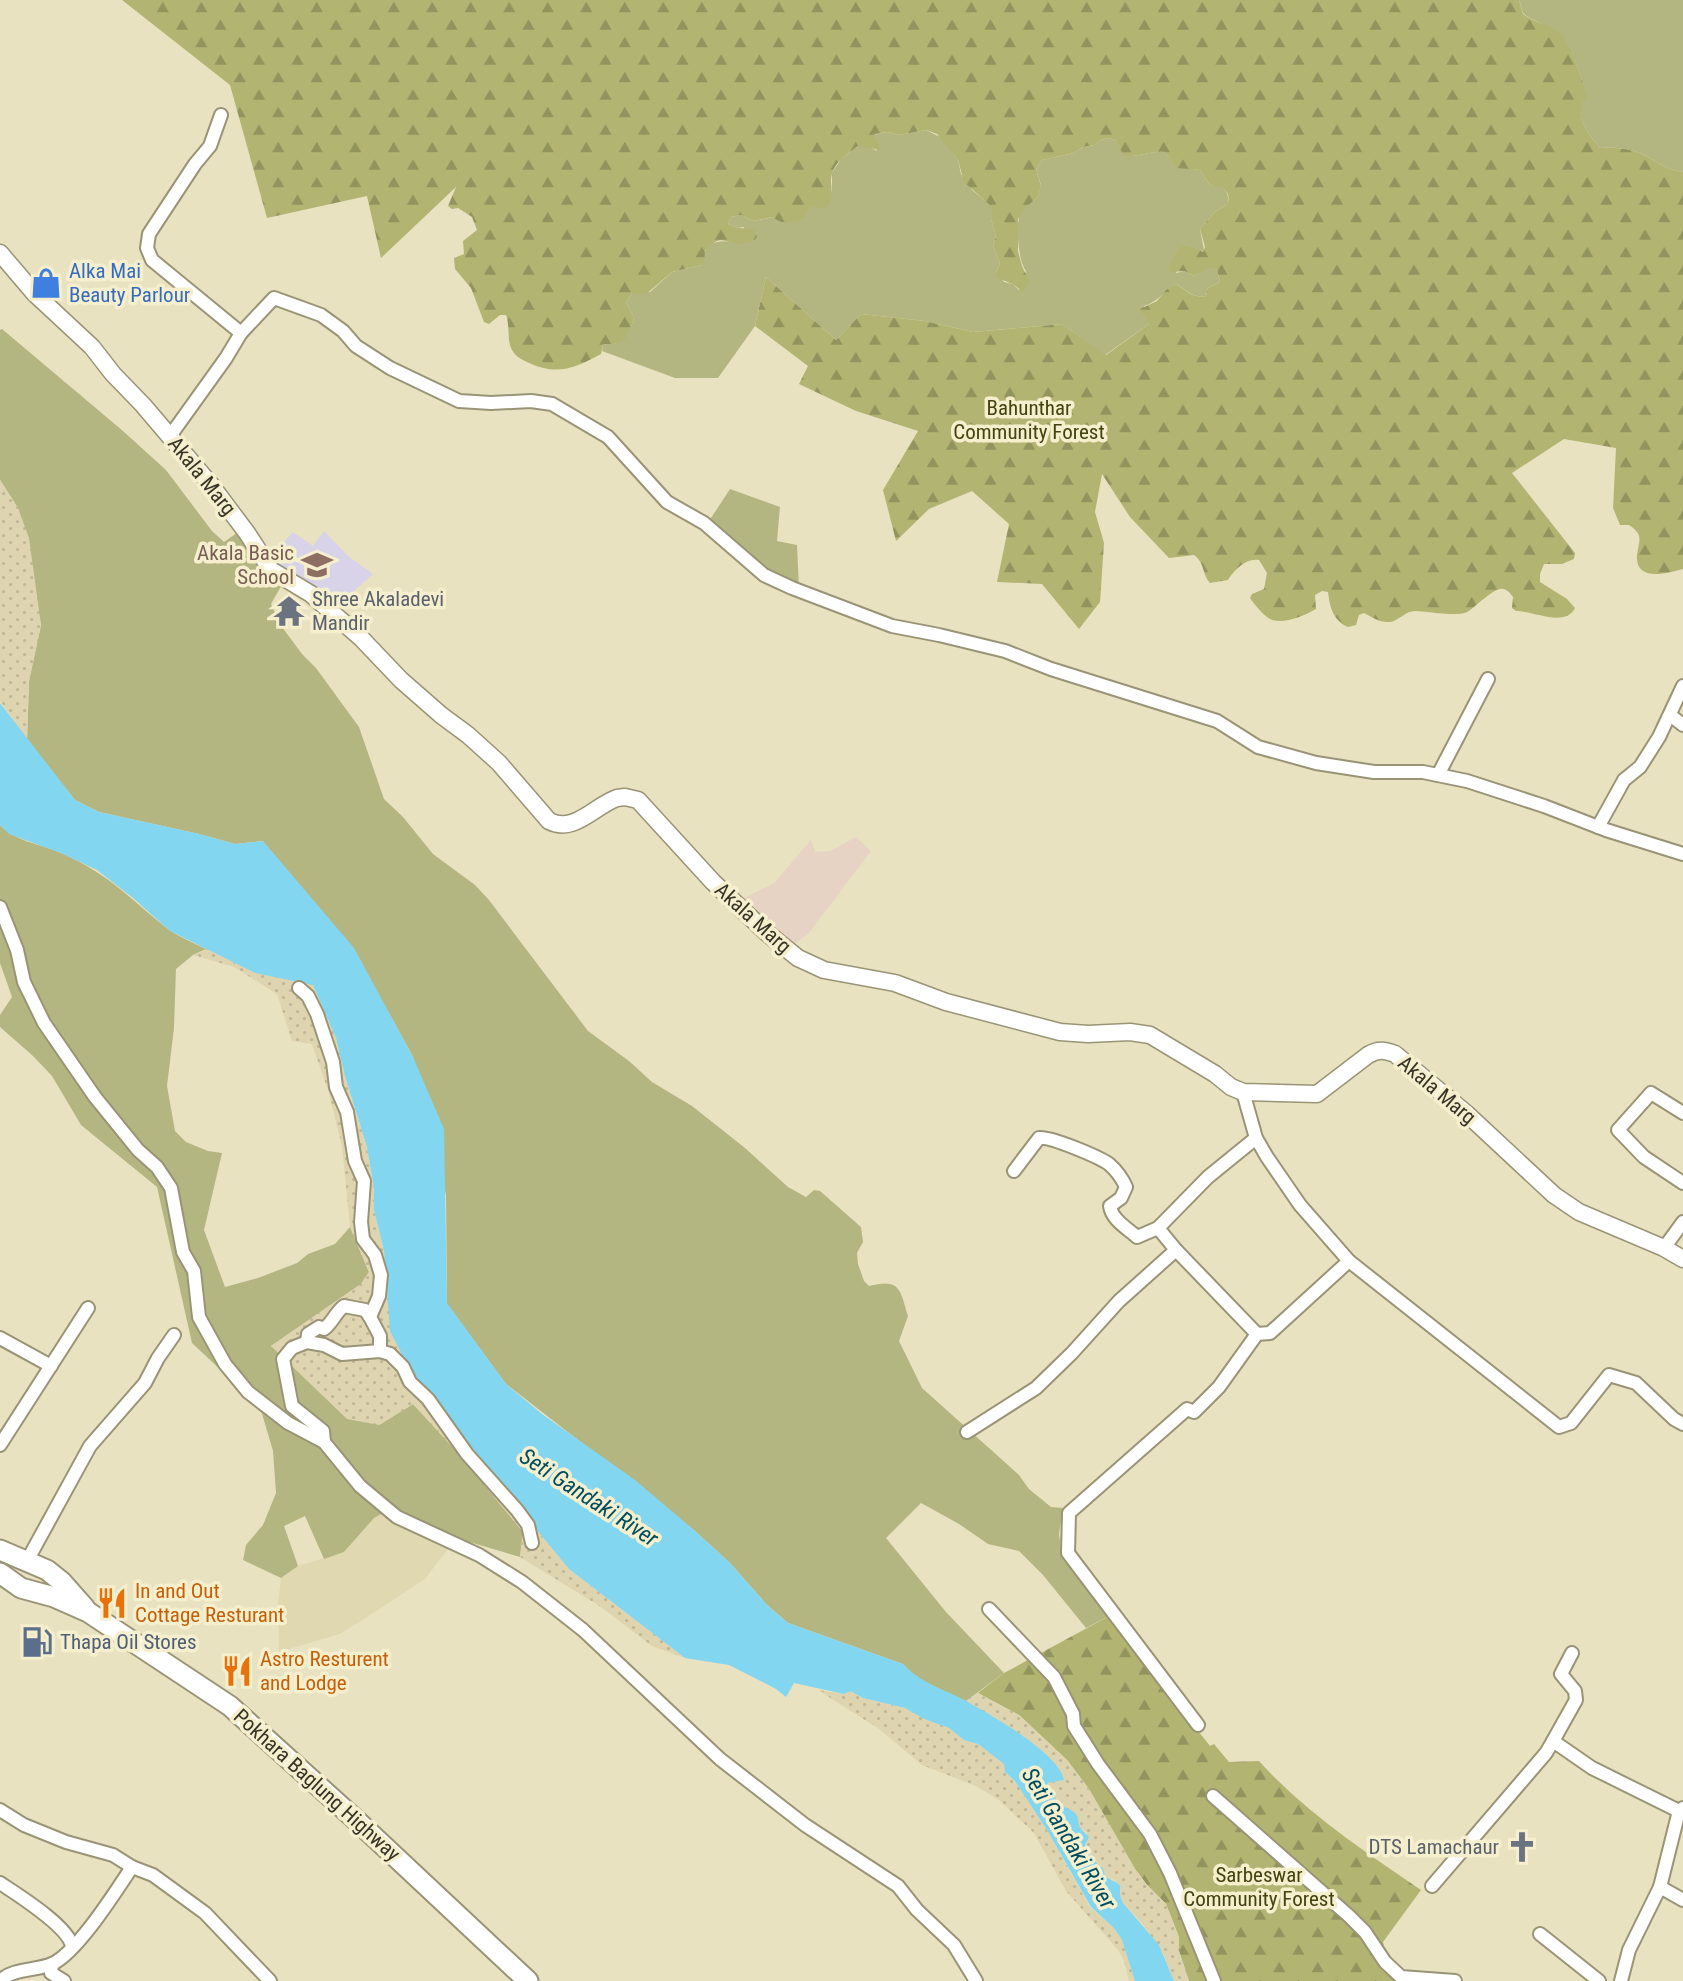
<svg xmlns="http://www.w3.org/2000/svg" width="1683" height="1981" viewBox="0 0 1683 1981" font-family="'Roboto Condensed',sans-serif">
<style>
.built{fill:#dfd8b0}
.industrial{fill:#e7d3c4}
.education{fill:#d8d3e9}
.grass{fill:#b4b681}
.forest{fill:url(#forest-firs)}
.sand{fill:url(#sand-dots)}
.water{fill:#82d6ef}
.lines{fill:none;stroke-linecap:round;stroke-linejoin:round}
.river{stroke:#82d6ef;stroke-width:18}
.minor-casing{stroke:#9a9476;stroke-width:16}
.secondary-casing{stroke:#9a9476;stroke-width:19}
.trunk-casing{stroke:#9a9476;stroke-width:23}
.minor{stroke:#fff;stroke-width:12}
.secondary{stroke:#fff;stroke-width:16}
.trunk{stroke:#fff;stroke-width:19}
.labels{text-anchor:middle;stroke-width:7;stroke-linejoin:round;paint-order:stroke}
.shop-label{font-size:21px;fill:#366cbe;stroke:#f5efce;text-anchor:start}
.park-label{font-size:21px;fill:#43430f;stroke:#f5efce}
.street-label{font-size:21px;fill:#373427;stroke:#f5efce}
.education-label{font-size:21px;fill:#785e54;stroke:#f5efce;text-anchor:end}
.worship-label{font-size:21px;fill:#5b616d;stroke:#f5efce;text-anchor:start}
.food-label{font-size:21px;fill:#c56008;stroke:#f5efce;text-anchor:start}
.service-label{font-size:21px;fill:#4e5e75;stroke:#f5efce;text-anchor:start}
.water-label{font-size:23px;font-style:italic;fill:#004e5f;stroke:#f5efce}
</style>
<defs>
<pattern id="forest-firs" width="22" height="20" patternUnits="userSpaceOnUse" patternTransform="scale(1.75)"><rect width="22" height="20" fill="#b2b572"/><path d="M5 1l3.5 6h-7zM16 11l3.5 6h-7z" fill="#92945e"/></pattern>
<pattern id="sand-dots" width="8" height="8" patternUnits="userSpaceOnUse" patternTransform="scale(1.75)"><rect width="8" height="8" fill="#ded4b0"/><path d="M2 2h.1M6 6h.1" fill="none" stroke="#bfb797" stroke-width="1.8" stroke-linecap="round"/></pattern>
</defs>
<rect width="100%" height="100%" fill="#e8e2c1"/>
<!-- built -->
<polygon class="built" points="390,1509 456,1538 425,1579 381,1608 340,1634 279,1652 278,1604 281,1578 298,1566 344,1552 374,1518"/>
<!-- industrial -->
<polygon class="industrial" points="856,837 871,851 809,933 791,947 740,900 774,883 811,840 815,852 830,851"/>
<!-- education -->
<polygon class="education" points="324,531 348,556 373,574 335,608 268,560 293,532 313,546"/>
<!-- grass -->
<g class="grass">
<path d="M1519,0h164v172c-15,-2 -25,-9 -37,-16 -15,-8 -30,-9 -46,-8 -13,-16 -28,-33 -14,-52 -7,-28 -16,-59 -44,-72 -7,-4 -13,-5 -19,-11z"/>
<path d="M926,130l16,8 16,22 3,14 11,16 21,17 -2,12 5,17 -3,10 7,17 -4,10 8,9 9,2 6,6 7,-19c-8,-9 -11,-50 -5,-59 4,-6 12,-10 17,-15l3,-12 -5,-16 6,-9 32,-7 9,-6 12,-2 6,-5 8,-2 6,2 10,16c15,1 26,-6 40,-4l12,15 23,3 9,14c13,1 21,6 19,20l-12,7 -16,18 4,21 -4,3 -12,-7 -12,27 8,-2 11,5 15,-10 7,4 3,12 -12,6 -2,8c-13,3 -19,-6 -30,-12 -12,7 -18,18 -32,22l5,18 -44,31 -43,-31 -89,8 -48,-11 -64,-7 -25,26 -70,-63 -11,49 -37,52h-43l-73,-27 1,-7c19,2 26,-8 31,-26l-8,-16 6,-9 18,-1 22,-20 30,-7c1,-3 1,-7 2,-11 5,-16 23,-14 35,-10l5,-17 -6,1 -10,-4 3,-7 10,-2 12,6 21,-4 24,3 12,-14 22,-15v-18l9,-14 17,-13h10l9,5 -5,-16 15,-3 12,3z"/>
<path d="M2,329l121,102 43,39 46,61 12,11 17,-12 43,51 -13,23 11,23 20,27 14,14 43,59 25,72 19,18 30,37 42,31 14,15 99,131 41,30 23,21 40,24 53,42 43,39 18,10 8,-7 6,1 41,36 2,15 -6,11 1,11 6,17 5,5c31,-8 31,3 39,30l-9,25 23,47 97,87 10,14 22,18 12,1 -4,26 3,21 49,60 -25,13 -43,-53 -24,-24 -31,-7 -29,-20 -38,-21 -35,35 60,74 58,61 -38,28 -50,-23 -13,-14 -115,-41 -21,-18 -37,-42 -35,-32 -189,-147 -59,-80 -1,-109 -33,-138 -24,-44 -126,-172 -28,3 -36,-10 -100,-22 -24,-12 -48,-60 2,-59 12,-56 -23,-117 -18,-28v-150z"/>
<polygon points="730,489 780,507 777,541 797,545 799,588 754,562 709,521"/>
<path d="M0,825c16,17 42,19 63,29 46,20 67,45 105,75 11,8 26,14 38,20l-13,6 -17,14 -2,59 -7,58 8,45 11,11 22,9 14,2 -18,77 21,57 33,-9 39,-15 11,-9 27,-10 15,-17 19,45 -8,12 -90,62 108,79 34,-21 45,49 65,79 -3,25 -64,-19 -66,-29 -16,9 -30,34 -20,7 -19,-43 -21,10 14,40 -17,12 -38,-18 3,-15 17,-20 13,-32 -3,-42 -13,-44 -68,-64 -35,-156 -76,-62 -29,-49 -19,-20 -33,-29v-12l12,-18 -12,-34z"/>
</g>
<!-- forest -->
<g class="forest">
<path d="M122,0h1397l4,14c10,8 23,10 35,17 11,7 25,51 29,65 -15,19 0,36 13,52 16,-1 31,0 46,8 12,7 22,14 37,16v397c-15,4 -48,14 -46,-14 2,-15 7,-20 -8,-30h-9l-7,-17 3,-60 -52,-9 -52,34 63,80 -1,6 -12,5h-18l-4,10v8l27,17 8,9c-10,20 -42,3 -59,3l-4,-3 1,-11c-4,-5 -7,-9 -13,-8 -9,2 -24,17 -31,22 -10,7 -42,0 -54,0 -10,0 -16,10 -25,11 -10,1 -18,-5 -26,-9l-5,2 -3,10 -8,2c-15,-7 -18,-19 -20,-35l-6,-1 -7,4 1,14 -2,1c-10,6 -32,15 -44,9 -7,-4 -16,-15 -20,-21l2,-4 12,-5 3,-16 -8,-13c-13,-2 -25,10 -31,20l-18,3c-8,-9 -5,-20 -16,-28l-25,3 -39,-41 -28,-43 -7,38 9,31 -4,59 -21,27 -37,-45 -45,-2 12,-58 -37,-33 -43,18 -33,32 -13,-51 35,-59 -62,-20 -57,-27 9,-18 -53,-40 11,-49 70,63 25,-26 64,7 48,11 89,-8 44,31 43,-31 -9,-15 17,-8 9,-11 10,-6c10,6 17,15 30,12l2,-8 12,-6 -3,-12 -7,-3 -15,9 -11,-5 -14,1 -1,-6 11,-19 8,-1 15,6 2,-5 -5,-18 16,-18 12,-7c3,-15 -6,-17 -19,-20l-9,-14 -23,-2 -12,-16c-14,-2 -24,5 -41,4l-9,-16 -6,-2 -8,2 -6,5 -12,2 -9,6 -32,7 -6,9 5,17 -3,11 -13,11 -7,11v32l4,15 8,17 -7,9 -10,-8 -16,-6 -1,-5 4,-10 -7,-17 3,-10 -5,-17 1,-12 -28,-25 -6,-22 -21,-26 -11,-4 -27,5 -12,-3 -12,2 -2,4 6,4 1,8 -22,-4c-13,10 -27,18 -27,36 1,9 1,15 -2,24l-8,3 -11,-3 -6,12c-10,4 -22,8 -31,-1l-20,4 -12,-6 -10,2 -3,7 10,4 15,1 4,7 -2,4c-6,2 -12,5 -18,4 -16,-3 -17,-9 -32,7l-1,12 -2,2 -30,7 -27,23 -13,-2 -6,9 8,16c-6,19 -9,28 -31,26l-2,10c-27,15 -45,22 -74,8 -7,-3 -13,-7 -16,-14 -4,-11 -1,-22 -5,-33h-6l-11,9 -5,-2 -13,-34 -16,-19 -1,-11 10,-4 -1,-13 14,-11 -5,-13 -14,-9 -6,1 -4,-3 8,-19 -75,71 -14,-62 -100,22 -37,-133z"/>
<path d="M1111,1615l33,47 66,84 4,-2 15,18 30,-1c46,51 105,90 162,129l-38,52 5,19 -12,-18 -6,4 28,32 14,2h-223l-10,-30v-14l-13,-33 -19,-19 -12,-16 -46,-80 -22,-29 -48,-45 -41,-22 26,-20z"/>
</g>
<!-- sand -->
<g class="sand">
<polygon points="0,480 18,508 29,538 41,625 29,681 27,740 0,701"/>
<polygon points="206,949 255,973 313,984 336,1038 345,1076 367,1147 374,1188 374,1210 384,1250 386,1271 417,1380 445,1409 459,1435 569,1569 685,1658 652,1646 601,1607 520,1557 523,1532 458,1453 413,1404 379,1425 347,1419 271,1346 361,1284 369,1272 350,1227 342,1146 328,1090 312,1044 292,1041 277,994 234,967 193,955"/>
<polygon points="818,1690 844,1694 849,1691 863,1698 905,1708 924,1719 949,1728 964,1740 978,1744 1004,1764 1005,1772 1015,1781 1047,1830 1090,1907 1114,1928 1122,1940 1135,1981 1129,1981 1124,1961 1118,1950 1066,1891 1034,1833 999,1800 976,1786 922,1765 879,1729"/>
<path d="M977,1693l42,22 48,45 22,29 46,80 12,16 19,19 13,33v14l10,30h-15l-12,-30 -18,-25 -21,-23 -9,-23 -9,-4 -2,-8 -5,-3 -12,-16 1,-16 -7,-5 -5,-14c-14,-8 -39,-10 -28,-31l17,-3c-7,-29 -72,-63 -98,-79z"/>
</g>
<!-- water -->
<path class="water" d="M0,703l75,97 24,12 100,22 36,10 28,-3 91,107 59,109 31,72 3,174 59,81 36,30 93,66 60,51 35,32 37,42 21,18 115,41c20,21 42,25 65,38 24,14 91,51 96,78l-17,3 -4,10c5,15 21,10 32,20 5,5 2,11 6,16 2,3 6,5 8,8l-4,8c2,8 11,19 18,23l2,8 15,9v10l3,8 36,42 15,36h-39l-13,-41 -8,-12 -23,-21 -44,-77 -32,-49 -10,-9 -1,-8 -26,-20 -14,-4 -15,-12 -25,-9 -19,-11 -42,-10 -13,-7 -6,3 -50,-11 -8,14 -10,-8 -47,-24 -44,-7 -116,-89 -110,-134 -14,-26 -34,-37 -21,-41 -6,-81 -10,-40v-22l-7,-41 -22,-71 -9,-38 -23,-53 -58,-12 -85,-42 -37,-33 -36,-28 -36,-17 -52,-19 -9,-9z"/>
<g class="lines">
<!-- river -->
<polyline class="river" points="1032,1772 1057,1822"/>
<defs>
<g id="minor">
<polyline points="221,115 210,146 195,164 149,234 147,248 152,260 241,333"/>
<polyline points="170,436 226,358 241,333 274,298 321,315 343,331 356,346 390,368 459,401 491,403 531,401 552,404 608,437 667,502 704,523 764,575 792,588 892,626 939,635 1005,651 1051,669 1217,721 1258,747 1316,763 1374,772 1423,772 1467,781 1544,806 1606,830 1683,854"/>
<polyline points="1670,715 1683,725"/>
<polyline points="1438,775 1488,679"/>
<polyline points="1598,827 1624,780 1640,767 1659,737 1683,686"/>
<polyline points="0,907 17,950 24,982 44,1023 95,1097 138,1150 157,1167 171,1188 183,1252 194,1271 199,1317 225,1364 248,1392 288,1423 324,1442 360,1486 397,1517 479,1555 522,1582 583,1630 720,1759 805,1825 898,1886 917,1910 954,1945 976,1981"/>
<polyline points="299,988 308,996 317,1014 333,1062 336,1087 347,1112 355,1161 364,1181 361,1222 363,1239 375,1255 381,1275 379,1296 370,1317 380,1336 380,1351"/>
<polyline points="1243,1092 1256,1138 1267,1157 1300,1205 1349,1261 1559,1427 1571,1423 1609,1375 1636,1383 1674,1419 1683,1424"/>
<polyline points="1683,1113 1651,1093 1618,1130 1644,1157 1683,1183"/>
<path d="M1014,1171l25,-33c11,-2 60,19 70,26 8,7 13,14 17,23l-5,11 -11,8c2,14 17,22 27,31l21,-9"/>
<polyline points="1664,1248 1683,1222"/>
<polyline points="1176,1250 1257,1334"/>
<polyline points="0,1338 51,1366"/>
<path d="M307,1342l1,-8 11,-7 5,2c9,-7 11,-16 20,-23l21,4 5,7"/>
<polyline points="967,1432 1036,1388 1072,1353 1119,1301 1176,1250 1158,1228 1208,1177 1256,1138"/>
<polyline points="324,1442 323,1431 292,1406 283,1359 292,1348 307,1342 324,1345 342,1354 380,1351 390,1354 403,1367 410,1382 428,1399 467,1454 517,1510 528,1525 532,1543"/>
<polyline points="0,1445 88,1308"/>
<polyline points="27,1561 90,1446 145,1383 158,1358 174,1335"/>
<polyline points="989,1609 1054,1677 1073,1714 1074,1726 1098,1764 1150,1834 1170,1873 1214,1981"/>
<polyline points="1198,1725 1068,1553 1069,1513 1187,1409 1194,1412 1219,1387 1257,1334 1270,1333 1349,1261"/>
<polyline points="1553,1741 1576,1700 1575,1691 1561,1674 1572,1653"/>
<polyline points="1213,1796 1349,1916 1365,1932 1385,1962 1401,1977 1455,1981"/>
<polyline points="0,1810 24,1825 66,1842 113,1855 132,1867 153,1875 205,1913 270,1981"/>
<path d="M0,1883c18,12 68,43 72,63"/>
<polyline points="1432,1886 1546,1753 1553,1741 1592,1768 1679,1811"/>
<polyline points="1660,1887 1683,1900"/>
<polyline points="1540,1934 1599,1981"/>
<polyline points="52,1964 51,1973 64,1981"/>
<path d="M0,1981c13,-13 35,-10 52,-17 25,-11 64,-73 80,-97"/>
<polyline points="1621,1981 1629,1950 1660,1887 1679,1811 1683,1808"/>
</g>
<path id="secondary" d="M0,253l35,41 57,53 21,27 30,31 68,80 36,48 24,37 40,24 50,44 40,42 40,35 27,20 31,28 50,58c25,13 45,-15 68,-23l8,-1 13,3 75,82 54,51 31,25 26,12 71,13 51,19 114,30 28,2 42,-2 20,3 65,39 16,13 12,5 74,2 51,-39c10,-6 17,-5 27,-1l72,60 87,81 25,17 85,36 19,11"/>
<g id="trunk">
<polyline points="0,1550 47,1570 62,1582 85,1608"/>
<polyline points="0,1573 21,1588 54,1597 88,1612 230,1706 355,1819 528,1981"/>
</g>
</defs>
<!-- minor casing -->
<use href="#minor" class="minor-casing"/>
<!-- secondary casing -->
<use href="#secondary" class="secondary-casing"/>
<!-- trunk casing -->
<use href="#trunk" class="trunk-casing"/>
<!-- minor -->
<use href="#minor" class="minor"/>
<!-- secondary -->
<use href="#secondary" class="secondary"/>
<!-- trunk -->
<use href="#trunk" class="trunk"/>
</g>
<!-- icons -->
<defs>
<symbol id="shop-bare" viewBox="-9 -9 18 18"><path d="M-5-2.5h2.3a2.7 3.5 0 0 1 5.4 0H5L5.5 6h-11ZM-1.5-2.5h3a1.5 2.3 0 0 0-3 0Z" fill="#3f7fe0" stroke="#f5efce" stroke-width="2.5" paint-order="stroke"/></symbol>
<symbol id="school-bare" viewBox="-9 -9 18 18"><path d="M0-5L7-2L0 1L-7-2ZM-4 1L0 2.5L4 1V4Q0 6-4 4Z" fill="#8d6e63" stroke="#f5efce" stroke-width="2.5" paint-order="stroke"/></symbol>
<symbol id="temple-bare" viewBox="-9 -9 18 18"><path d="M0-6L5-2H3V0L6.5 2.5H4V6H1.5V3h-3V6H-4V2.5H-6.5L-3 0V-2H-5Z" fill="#6b7280" stroke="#f5efce" stroke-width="2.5" paint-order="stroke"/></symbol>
<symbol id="restaurant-bare" viewBox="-9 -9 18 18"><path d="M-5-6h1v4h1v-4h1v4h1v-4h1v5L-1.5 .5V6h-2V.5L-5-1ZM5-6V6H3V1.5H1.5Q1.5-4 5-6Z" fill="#e8710a" stroke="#f5efce" stroke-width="2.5" paint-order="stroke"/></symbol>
<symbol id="fuel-bare" viewBox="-9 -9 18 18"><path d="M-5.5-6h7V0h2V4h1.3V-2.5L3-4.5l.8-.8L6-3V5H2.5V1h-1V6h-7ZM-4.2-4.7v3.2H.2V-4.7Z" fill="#5c6f8a" stroke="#f5efce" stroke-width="2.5" paint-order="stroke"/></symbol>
<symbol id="church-bare" viewBox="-9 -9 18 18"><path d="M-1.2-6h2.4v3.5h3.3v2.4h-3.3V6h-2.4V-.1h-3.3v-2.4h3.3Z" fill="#6b7280" stroke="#f5efce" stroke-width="2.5" paint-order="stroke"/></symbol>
</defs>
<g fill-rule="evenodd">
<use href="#shop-bare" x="24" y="261" width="44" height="44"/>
<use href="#school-bare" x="295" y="543" width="44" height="44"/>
<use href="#temple-bare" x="267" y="589" width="44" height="44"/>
<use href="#restaurant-bare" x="90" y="1581" width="44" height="44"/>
<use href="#fuel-bare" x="15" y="1620" width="44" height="44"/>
<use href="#restaurant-bare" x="215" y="1649" width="44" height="44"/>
<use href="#church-bare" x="1500" y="1825" width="44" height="44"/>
</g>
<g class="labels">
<!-- shop labels -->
<g class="shop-label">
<text x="69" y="278">Alka Mai<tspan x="69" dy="24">Beauty Parlour</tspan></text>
</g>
<!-- park labels -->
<g class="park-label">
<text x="1029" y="415">Bahunthar<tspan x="1029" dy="24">Community Forest</tspan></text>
<text x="1259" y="1882">Sarbeswar<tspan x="1259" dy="24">Community Forest</tspan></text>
</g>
<!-- street labels -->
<g class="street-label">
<text transform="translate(202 476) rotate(51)" y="7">Akala Marg</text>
<text transform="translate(753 918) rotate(42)" y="7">Akala Marg</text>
<text transform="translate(1437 1090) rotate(40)" y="7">Akala Marg</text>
<text transform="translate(317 1785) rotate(42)" y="7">Pokhara Baglung Highway</text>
</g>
<!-- education labels -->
<g class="education-label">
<text x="294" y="560">Akala Basic<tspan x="294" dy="24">School</tspan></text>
</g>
<!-- worship labels -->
<g class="worship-label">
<text x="312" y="606">Shree Akaladevi<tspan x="312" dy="24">Mandir</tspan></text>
<text x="1499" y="1854" text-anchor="end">DTS Lamachaur</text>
</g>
<!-- food labels -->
<g class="food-label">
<text x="135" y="1598">In and Out<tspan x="135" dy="24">Cottage Resturant</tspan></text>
<text x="260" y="1666">Astro Resturent<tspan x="260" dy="24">and Lodge</tspan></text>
</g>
<!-- service labels -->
<g class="service-label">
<text x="60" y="1649">Thapa Oil Stores</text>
</g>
<!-- water labels -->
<g class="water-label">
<text transform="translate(589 1497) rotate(33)" y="8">Seti Gandaki River</text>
<text transform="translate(1069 1838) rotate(59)" y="8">Seti Gandaki River</text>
</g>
</g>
</svg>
